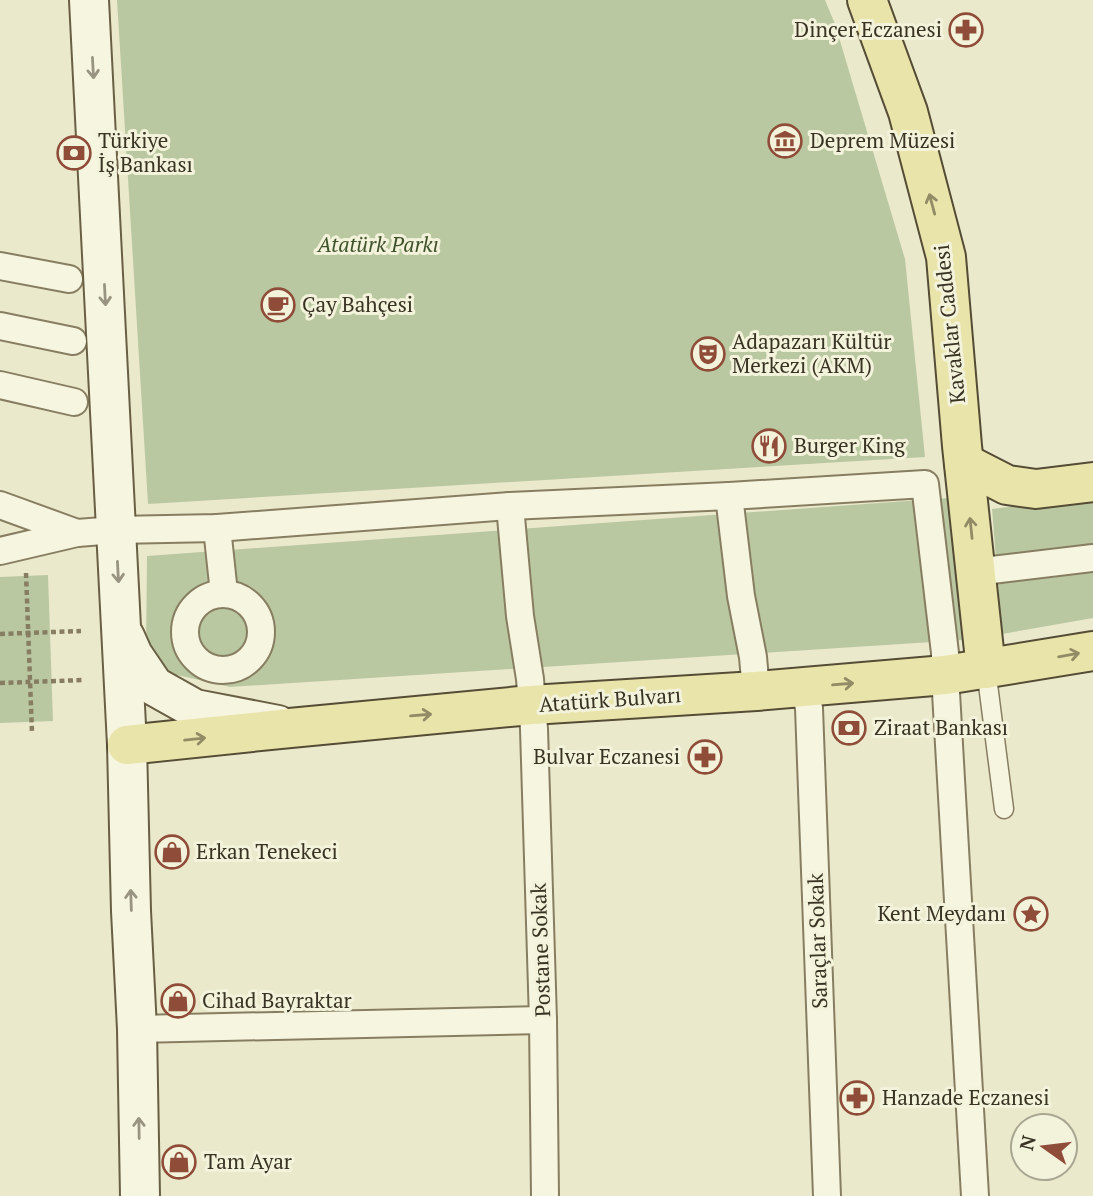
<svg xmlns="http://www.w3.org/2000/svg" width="1093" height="1196" viewBox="0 0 1093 1196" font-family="'PT Serif',serif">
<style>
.green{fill:#bac8a1}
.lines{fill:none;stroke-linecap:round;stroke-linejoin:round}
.service-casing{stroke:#877e62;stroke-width:21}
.pedestrian-casing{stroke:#877e62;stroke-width:30}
.secondary-casing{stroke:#695f44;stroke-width:42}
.primary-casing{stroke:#554c35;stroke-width:42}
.path{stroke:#877e62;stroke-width:4.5;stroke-dasharray:5 3.5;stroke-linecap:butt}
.service{stroke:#f6f5df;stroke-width:18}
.pedestrian{stroke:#f6f5df;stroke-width:26}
.secondary{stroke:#f6f5df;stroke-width:38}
.primary{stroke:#e9e4a9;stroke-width:38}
.oneway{stroke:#989481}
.oneway2{stroke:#918c66}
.labels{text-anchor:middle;stroke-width:6;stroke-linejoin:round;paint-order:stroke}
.poi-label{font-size:21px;fill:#393323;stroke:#f3f2db;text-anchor:start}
.park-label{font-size:21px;font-style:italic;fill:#40532c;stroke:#f3f2db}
.street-label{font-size:21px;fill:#393323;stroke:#f3f2db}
</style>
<rect width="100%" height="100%" fill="#ebe9cc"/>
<!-- green -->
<g class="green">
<polygon points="117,0 825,0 835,24 905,259 925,457 148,504"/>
<polygon points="1093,496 1093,618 1002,634 992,509"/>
<polygon points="948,498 963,640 230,687 173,674 146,653 147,556"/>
<polygon points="48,575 53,721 0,723 0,577"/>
</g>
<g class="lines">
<defs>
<polyline id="service" points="986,669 1004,809"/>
<g id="pedestrian">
<polyline points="0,266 69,279"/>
<polyline points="0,326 73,341"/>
<polyline points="0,385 74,402"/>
<polyline points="729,496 741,596 753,657 756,691"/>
<polyline points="0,505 77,533"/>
<polyline points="510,506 520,616 530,679 534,729 543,1020 545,1196"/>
<polyline points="217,528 224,593"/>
<polyline points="0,551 77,533 116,530 217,528 510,506 729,496 925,484 945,653 945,675 975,1196"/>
<polyline points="975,572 1093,558"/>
<circle cx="223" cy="632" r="38"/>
<polyline points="804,688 809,708 827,1196"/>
<polyline points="137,1029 543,1020"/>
</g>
<g id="secondary">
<polyline points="89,0 127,745 131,911 137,1029 140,1196"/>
<polyline points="125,637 133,655 154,686 195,709 278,725"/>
</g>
<g id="primary">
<polyline points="867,0 908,112 946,257 962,446 986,669"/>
<polyline points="964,463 1007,485 1036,489 1093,482"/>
<polyline points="127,745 290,728 531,705 756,691 945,675 1093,651"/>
</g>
</defs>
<!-- service casing -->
<use href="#service" class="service-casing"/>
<!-- pedestrian casing -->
<use href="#pedestrian" class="pedestrian-casing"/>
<!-- secondary casing -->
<use href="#secondary" class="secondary-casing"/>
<!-- primary casing -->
<use href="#primary" class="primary-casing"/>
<!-- path -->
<g class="path">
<polyline points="26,573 32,733"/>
<polyline points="0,634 81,631"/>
<polyline points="0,683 84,680"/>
</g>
<!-- service -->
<use href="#service" class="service"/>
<!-- pedestrian -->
<use href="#pedestrian" class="pedestrian"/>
<!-- secondary -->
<use href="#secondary" class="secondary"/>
<!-- primary -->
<use href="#primary" class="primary"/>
</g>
<!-- one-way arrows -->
<defs><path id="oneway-shaft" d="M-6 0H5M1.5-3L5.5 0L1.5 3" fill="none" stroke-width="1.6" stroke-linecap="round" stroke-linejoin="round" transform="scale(1.75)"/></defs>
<g class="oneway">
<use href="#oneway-shaft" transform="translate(93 68) rotate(87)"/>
<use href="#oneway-shaft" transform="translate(105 295) rotate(87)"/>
<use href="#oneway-shaft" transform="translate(118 572) rotate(87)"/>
<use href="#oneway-shaft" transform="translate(131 900) rotate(-92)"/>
<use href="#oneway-shaft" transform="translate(139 1128) rotate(-91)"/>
</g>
<g class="oneway2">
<use href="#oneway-shaft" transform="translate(932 204) rotate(-105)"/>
<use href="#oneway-shaft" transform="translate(971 528) rotate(-96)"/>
<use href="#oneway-shaft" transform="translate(1069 655) rotate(-10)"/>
<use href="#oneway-shaft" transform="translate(843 684) rotate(-5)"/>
<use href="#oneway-shaft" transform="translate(421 715) rotate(-5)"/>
<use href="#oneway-shaft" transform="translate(195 739) rotate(-6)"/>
</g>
<!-- icons -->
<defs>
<symbol id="pharmacy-ring" viewBox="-11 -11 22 22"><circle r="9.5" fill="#f3f2db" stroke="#8f4c38" stroke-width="1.5"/><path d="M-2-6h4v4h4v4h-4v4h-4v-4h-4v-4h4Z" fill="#8f4c38"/></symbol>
<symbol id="museum-ring" viewBox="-11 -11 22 22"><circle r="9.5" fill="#f3f2db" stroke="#8f4c38" stroke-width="1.5"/><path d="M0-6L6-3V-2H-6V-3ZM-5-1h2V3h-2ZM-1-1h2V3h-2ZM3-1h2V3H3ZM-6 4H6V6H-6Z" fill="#8f4c38"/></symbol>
<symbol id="bank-ring" viewBox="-11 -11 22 22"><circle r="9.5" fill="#f3f2db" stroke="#8f4c38" stroke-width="1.5"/><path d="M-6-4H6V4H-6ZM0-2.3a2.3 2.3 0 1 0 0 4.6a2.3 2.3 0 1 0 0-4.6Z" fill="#8f4c38"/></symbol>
<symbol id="cafe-ring" viewBox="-11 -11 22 22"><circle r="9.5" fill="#f3f2db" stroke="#8f4c38" stroke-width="1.5"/><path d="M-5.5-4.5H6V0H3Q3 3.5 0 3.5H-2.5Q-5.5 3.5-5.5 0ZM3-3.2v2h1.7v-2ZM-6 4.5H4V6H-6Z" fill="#8f4c38"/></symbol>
<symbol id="theatre-ring" viewBox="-11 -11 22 22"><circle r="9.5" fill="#f3f2db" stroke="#8f4c38" stroke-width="1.5"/><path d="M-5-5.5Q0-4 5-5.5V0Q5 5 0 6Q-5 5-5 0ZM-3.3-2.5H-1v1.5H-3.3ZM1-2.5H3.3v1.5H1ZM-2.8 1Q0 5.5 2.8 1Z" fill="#8f4c38"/></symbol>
<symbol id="restaurant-ring" viewBox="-11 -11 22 22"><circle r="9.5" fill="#f3f2db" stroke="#8f4c38" stroke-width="1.5"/><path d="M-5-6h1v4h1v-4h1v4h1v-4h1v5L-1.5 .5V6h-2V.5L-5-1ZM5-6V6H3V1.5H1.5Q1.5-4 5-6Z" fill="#8f4c38"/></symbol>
<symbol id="shop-ring" viewBox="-11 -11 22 22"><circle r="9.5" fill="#f3f2db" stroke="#8f4c38" stroke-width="1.5"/><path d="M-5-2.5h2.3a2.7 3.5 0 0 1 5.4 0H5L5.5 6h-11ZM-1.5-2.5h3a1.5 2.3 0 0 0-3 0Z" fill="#8f4c38"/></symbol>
<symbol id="sight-ring" viewBox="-11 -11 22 22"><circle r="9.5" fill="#f3f2db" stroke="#8f4c38" stroke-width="1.5"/><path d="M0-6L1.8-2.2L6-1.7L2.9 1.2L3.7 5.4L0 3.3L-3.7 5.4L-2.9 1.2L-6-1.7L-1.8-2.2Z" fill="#8f4c38"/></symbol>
</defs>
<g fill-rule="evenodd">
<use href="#pharmacy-ring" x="947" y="11" width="38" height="38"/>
<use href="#museum-ring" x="766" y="122" width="38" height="38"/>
<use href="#bank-ring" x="55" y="134" width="38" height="38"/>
<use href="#cafe-ring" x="259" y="286" width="38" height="38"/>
<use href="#theatre-ring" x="689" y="335" width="38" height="38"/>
<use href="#restaurant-ring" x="750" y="427" width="38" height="38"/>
<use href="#bank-ring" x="830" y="709" width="38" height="38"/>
<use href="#pharmacy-ring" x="686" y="738" width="38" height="38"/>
<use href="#shop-ring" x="153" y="833" width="38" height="38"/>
<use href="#sight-ring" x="1012" y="895" width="38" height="38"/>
<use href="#shop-ring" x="159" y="982" width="38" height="38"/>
<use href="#pharmacy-ring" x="838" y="1079" width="38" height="38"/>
<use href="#shop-ring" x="160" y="1143" width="38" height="38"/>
</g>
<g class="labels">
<!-- poi labels -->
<g class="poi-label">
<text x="942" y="37" text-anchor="end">Dinçer Eczanesi</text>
<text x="98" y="148">Türkiye<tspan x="98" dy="24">İş Bankası</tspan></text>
<text x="810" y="148">Deprem Müzesi</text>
<text x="302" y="312">Çay Bahçesi</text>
<text x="732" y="349">Adapazarı Kültür<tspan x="732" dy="24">Merkezi (AKM)</tspan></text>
<text x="794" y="453">Burger King</text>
<text x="874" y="735">Ziraat Bankası</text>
<text x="680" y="764" text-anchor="end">Bulvar Eczanesi</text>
<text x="196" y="859">Erkan Tenekeci</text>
<text x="1006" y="921" text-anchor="end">Kent Meydanı</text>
<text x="202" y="1008">Cihad Bayraktar</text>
<text x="882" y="1105">Hanzade Eczanesi</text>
<text x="204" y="1169">Tam Ayar</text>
</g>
<!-- park labels -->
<g class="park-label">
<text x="378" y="252">Atatürk Parkı</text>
</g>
<!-- street labels -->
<g class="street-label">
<text transform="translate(950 324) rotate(-96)" y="7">Kavaklar Caddesi</text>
<text transform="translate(610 700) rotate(-4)" y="7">Atatürk Bulvarı</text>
<text transform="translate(818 941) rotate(-92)" y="7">Saraçlar Sokak</text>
<text transform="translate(541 950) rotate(-92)" y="7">Postane Sokak</text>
</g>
</g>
<!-- north arrow -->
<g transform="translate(1044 1147) rotate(284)"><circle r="33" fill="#f3f2db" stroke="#a9a691" stroke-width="2"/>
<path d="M0-5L12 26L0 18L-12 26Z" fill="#8f4c38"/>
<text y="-10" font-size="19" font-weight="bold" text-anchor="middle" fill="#393323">N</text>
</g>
</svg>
